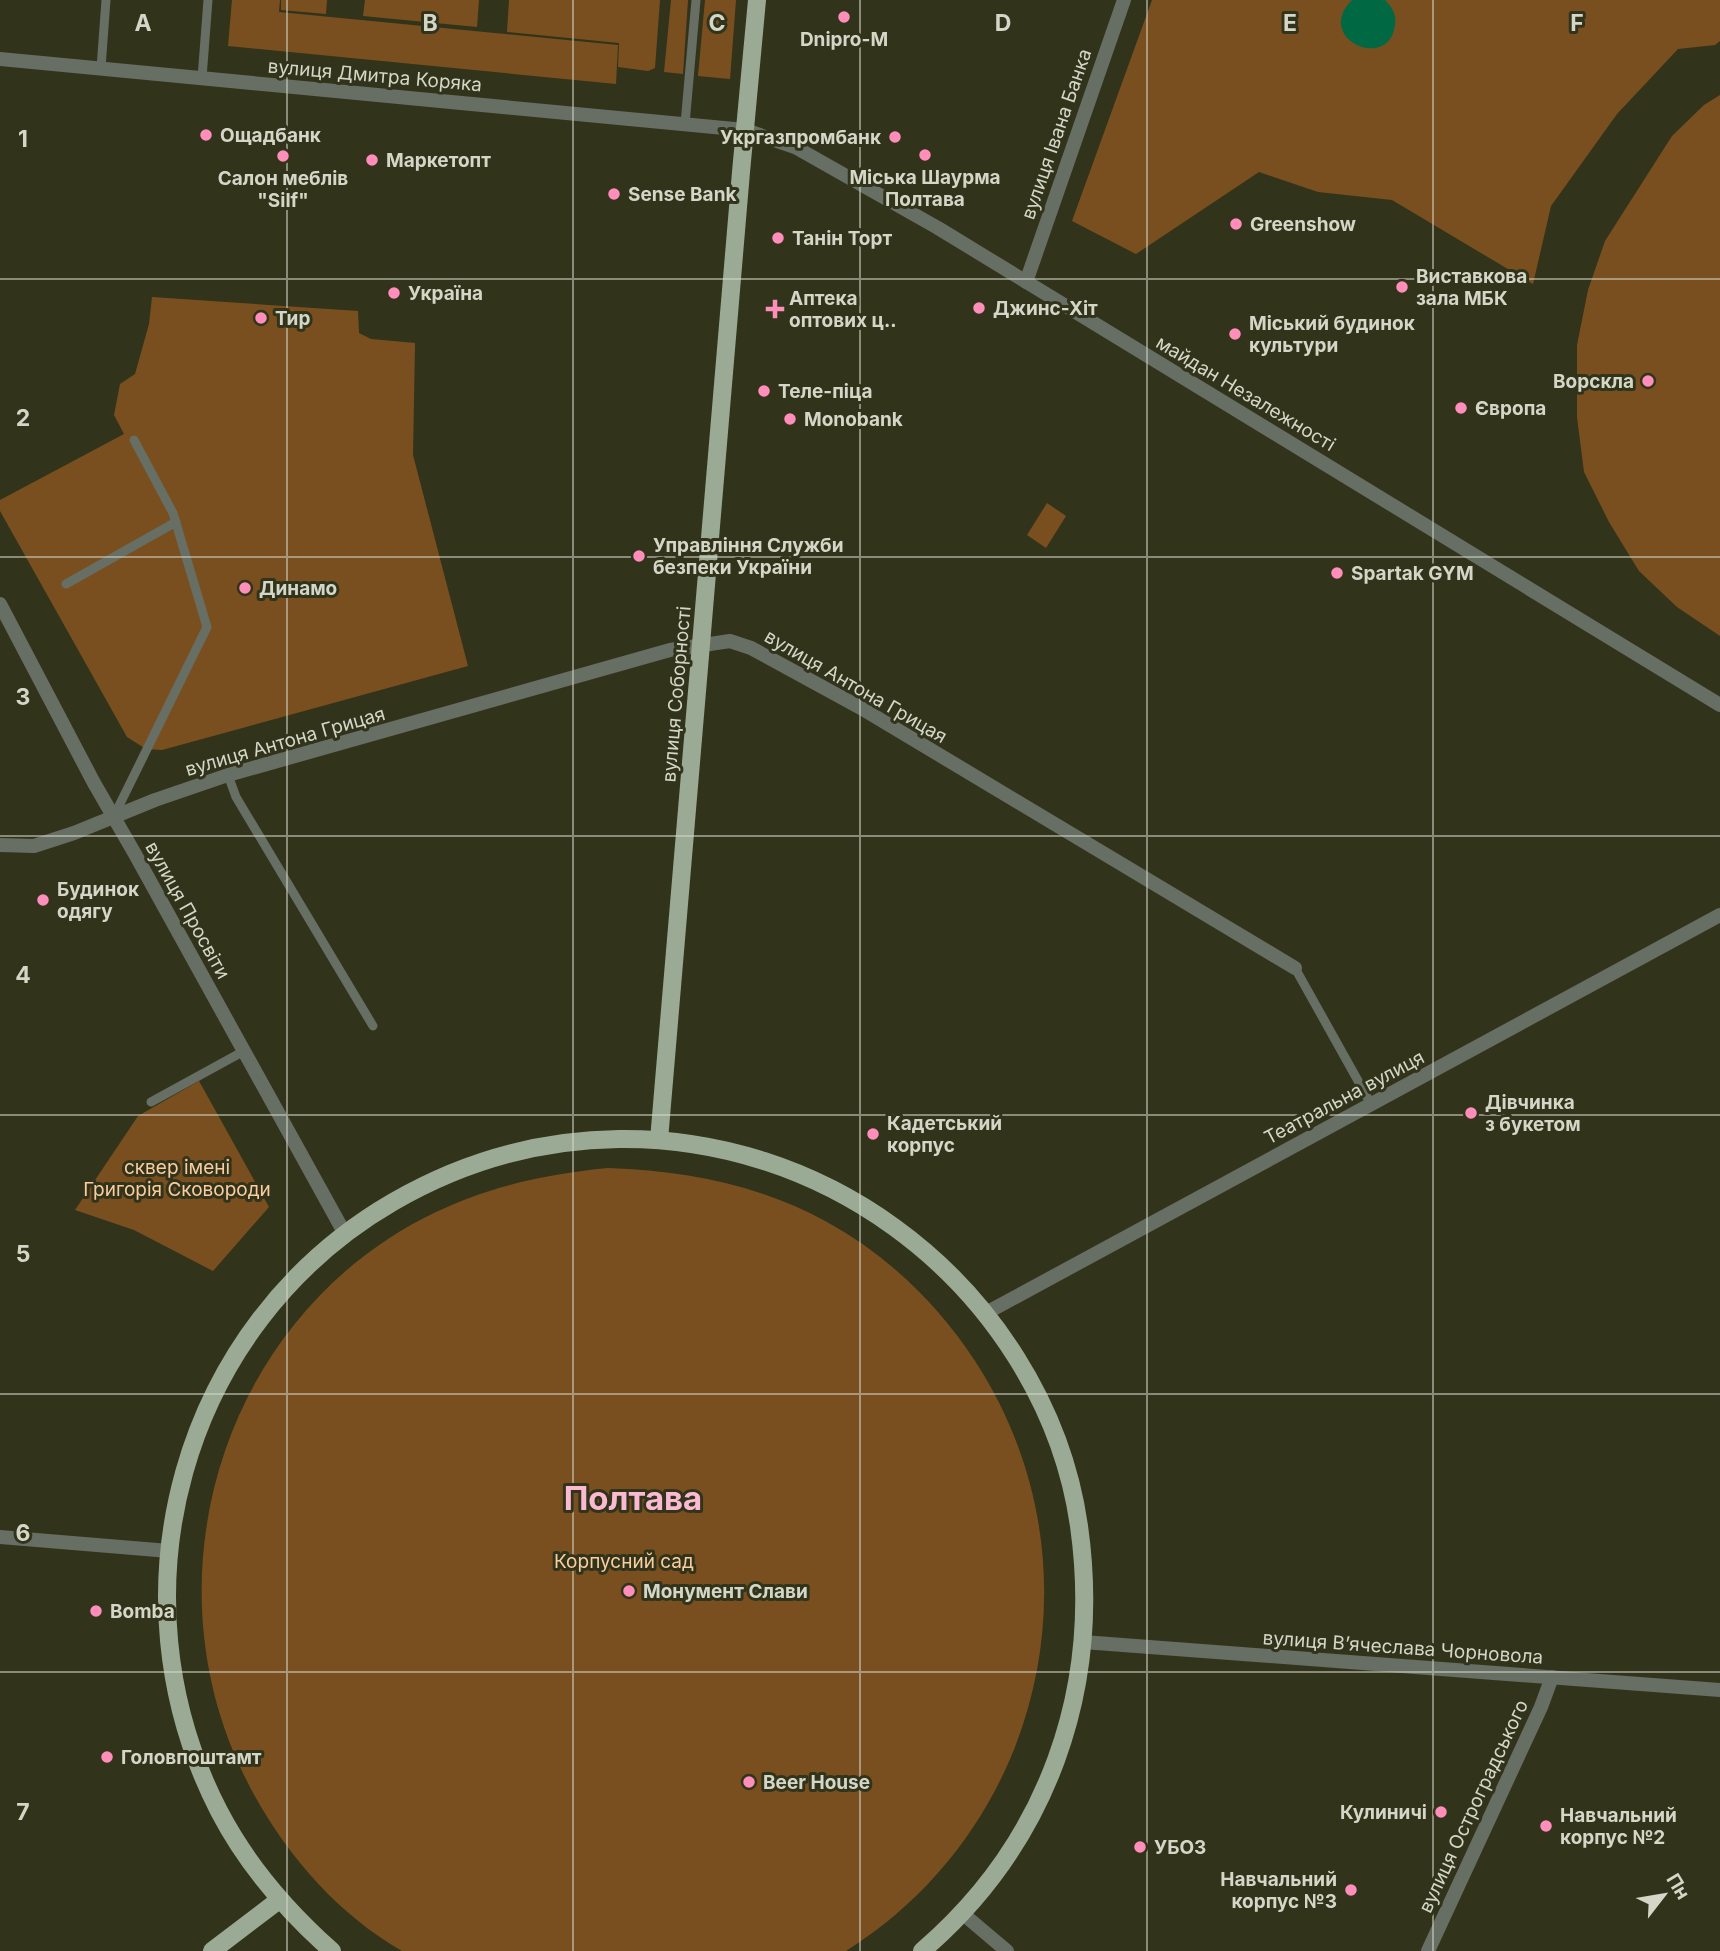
<svg xmlns="http://www.w3.org/2000/svg" width="1720" height="1951" viewBox="0 0 1720 1951" font-family="Inter,sans-serif">
<style>
.green{fill:#7a4f1f}
.water{fill:#006944}
.lines{fill:none;stroke-linecap:round;stroke-linejoin:round}
.service{stroke:#676e64;stroke-width:9}
.minor{stroke:#676e64;stroke-width:14}
.tertiary{stroke:#676e64;stroke-width:14}
.primary{stroke:#9baa95;stroke-width:18}
.grid{fill:none;stroke:#d4d6c7;stroke-width:2;stroke-opacity:0.55}
.poi-dot{fill:#ff8eba;stroke:#31341b;stroke-width:2.5}
.labels{text-anchor:middle;stroke-width:6;stroke-linejoin:round;paint-order:stroke}
.poi-label{font-size:19px;font-weight:bold;fill:#d4d6c7;stroke:#31341b;text-anchor:start}
.street-label{font-size:19px;fill:#d4d6c7;stroke:#31341b}
.park-label{font-size:19px;fill:#facc9e;stroke:#31341b}
.town-label{font-size:33px;font-weight:bold;fill:#fbbad1;stroke:#31341b}
.grid-label{font-size:23px;text-anchor:middle;font-weight:bold;fill:#d4d6c7;stroke:#31341b;stroke-width:6;stroke-linejoin:round;paint-order:stroke}
</style>
<rect width="100%" height="100%" fill="#31341b"/>
<!-- green -->
<g class="green">
<polygon points="232,0 280,0 279,12 618,45 616,84 228,46"/>
<polygon points="281,0 327,0 326,14 281,10"/>
<polygon points="365,0 479,0 477,27 363,16"/>
<polygon points="509,0 660,0 655,68 648,71 618,67 619,43 507,32"/>
<polygon points="671,0 688,0 683,74 664,72"/>
<polygon points="705,0 736,0 730,79 698,76"/>
<polygon points="1152,0 1720,0 1720,41 1715,45 1678,49 1617,114 1551,206 1533,284 1392,200 1318,192 1259,172 1136,254 1072,221"/>
<polygon points="1720,95 1720,636 1677,607 1639,571 1609,522 1584,472 1577,417 1577,345 1588,290 1605,241 1672,136 1704,105"/>
<polygon points="152,297 358,311 359,333 371,339 415,343 413,455 468,666 162,750 146,749 127,737 0,511 0,500 124,434 114,415 120,384 135,374 149,324"/>
<polygon points="1047,503 1066,516 1046,548 1027,535"/>
<polygon points="199,1081 269,1207 213,1271 134,1230 75,1210 138,1116"/>
<path d="M608,1168c79,3 149,16 219,54 60,33 111,82 148,139 130,199 71,464 -129,590h-444c-70,-40 -126,-108 -160,-180 -97,-204 -14,-460 194,-559 54,-26 111,-38 172,-44z"/>
</g>
<!-- water -->
<path class="water" d="M1352,0h33c7,7 12,15 10,25 -6,48 -82,13 -43,-25z"/>
<g class="lines">
<!-- service -->
<g class="service">
<polyline points="101,68 106,0"/>
<polyline points="202,78 208,0"/>
<polyline points="685,124 696,0"/>
<polyline points="66,584 176,522"/>
<polyline points="228,775 236,797 373,1026"/>
<polyline points="114,816 207,627 173,513 134,440"/>
<polyline points="1295,968 1371,1104"/>
<polyline points="151,1102 244,1051"/>
</g>
<!-- minor -->
<g class="minor">
<polyline points="0,59 745,130"/>
<polyline points="1026,282 1124,0"/>
<polyline points="0,604 94,783 135,854 345,1234"/>
<polyline points="0,845 34,846 74,833 155,800 228,775 670,650 730,641 751,648 861,708 1295,968"/>
<polyline points="986,1313 1720,915"/>
<polyline points="0,1537 169,1551"/>
<polyline points="1083,1642 1720,1690"/>
<polyline points="962,1913 1007,1951"/>
<polyline points="1428,1951 1541,1707 1552,1677"/>
</g>
<!-- tertiary -->
<polyline class="tertiary" points="745,130 795,147 938,228 1720,705"/>
<!-- primary -->
<g class="primary">
<polyline points="659,1140 741,172 757,0"/>
<polyline points="212,1951 279,1900"/>
<path d="M332,1951c-45,-40 -85,-86 -113,-140 -112,-217 -38,-486 174,-609 69,-40 146,-62 226,-63 99,-1 195,30 275,88 97,70 168,179 185,299 23,163 -31,317 -157,425"/>
</g>
</g>
<!-- grid -->
<path class="grid" d="M287,0v1951M573,0v1951M860,0v1951M1147,0v1951M1433,0v1951M0,279h1720M0,557h1720M0,836h1720M0,1115h1720M0,1394h1720M0,1672h1720"/>
<!-- markers -->
<g class="poi-dot">
<circle cx="844" cy="17" r="7"/>
<circle cx="206" cy="135" r="7"/>
<circle cx="895" cy="137" r="7"/>
<circle cx="925" cy="155" r="7"/>
<circle cx="283" cy="156" r="7"/>
<circle cx="372" cy="160" r="7"/>
<circle cx="614" cy="194" r="7"/>
<circle cx="1236" cy="224" r="7"/>
<circle cx="778" cy="238" r="7"/>
<circle cx="1402" cy="287" r="7"/>
<circle cx="394" cy="293" r="7"/>
<circle cx="979" cy="308" r="7"/>
<path d="M771.5 298.5h7v7h7v7h-7v7h-7v-7h-7v-7h7z"/>
<circle cx="261" cy="318" r="7"/>
<circle cx="1235" cy="334" r="7"/>
<circle cx="1648" cy="381" r="7"/>
<circle cx="764" cy="391" r="7"/>
<circle cx="1461" cy="408" r="7"/>
<circle cx="790" cy="419" r="7"/>
<circle cx="639" cy="556" r="7"/>
<circle cx="1337" cy="573" r="7"/>
<circle cx="245" cy="588" r="7"/>
<circle cx="43" cy="900" r="7"/>
<circle cx="1471" cy="1113" r="7"/>
<circle cx="873" cy="1134" r="7"/>
<circle cx="629" cy="1591" r="7"/>
<circle cx="96" cy="1611" r="7"/>
<circle cx="107" cy="1757" r="7"/>
<circle cx="749" cy="1782" r="7"/>
<circle cx="1441" cy="1812" r="7"/>
<circle cx="1546" cy="1826" r="7"/>
<circle cx="1140" cy="1847" r="7"/>
<circle cx="1351" cy="1890" r="7"/>
</g>
<g class="labels">
<!-- poi labels -->
<g class="poi-label">
<text x="844" y="46" text-anchor="middle">Dnipro-M</text>
<text x="220" y="142">Ощадбанк</text>
<text x="881" y="144" text-anchor="end">Укргазпромбанк</text>
<text x="386" y="167">Маркетопт</text>
<text x="925" y="184" text-anchor="middle">Міська Шаурма<tspan x="925" dy="22">Полтава</tspan></text>
<text x="283" y="185" text-anchor="middle">Салон меблів<tspan x="283" dy="22">"Silf"</tspan></text>
<text x="628" y="201">Sense Bank</text>
<text x="1250" y="231">Greenshow</text>
<text x="792" y="245">Танін Торт</text>
<text x="1416" y="283">Виставкова<tspan x="1416" dy="22">зала МБК</tspan></text>
<text x="408" y="300">Україна</text>
<text x="789" y="305">Аптека<tspan x="789" dy="22">оптових ц..</tspan></text>
<text x="993" y="315">Джинс-Хіт</text>
<text x="275" y="325">Тир</text>
<text x="1249" y="330">Міський будинок<tspan x="1249" dy="22">культури</tspan></text>
<text x="1634" y="388" text-anchor="end">Ворскла</text>
<text x="778" y="398">Теле-піца</text>
<text x="1475" y="415">Європа</text>
<text x="804" y="426">Monobank</text>
<text x="653" y="552">Управління Служби<tspan x="653" dy="22">безпеки України</tspan></text>
<text x="1351" y="580">Spartak GYM</text>
<text x="259" y="595">Динамо</text>
<text x="57" y="896">Будинок<tspan x="57" dy="22">одягу</tspan></text>
<text x="1485" y="1109">Дівчинка<tspan x="1485" dy="22">з букетом</tspan></text>
<text x="887" y="1130">Кадетський<tspan x="887" dy="22">корпус</tspan></text>
<text x="643" y="1598">Монумент Слави</text>
<text x="110" y="1618">Bomba</text>
<text x="121" y="1764">Головпоштамт</text>
<text x="763" y="1789">Beer House</text>
<text x="1427" y="1819" text-anchor="end">Кулиничі</text>
<text x="1560" y="1822">Навчальний<tspan x="1560" dy="22">корпус №2</tspan></text>
<text x="1154" y="1854">УБОЗ</text>
<text x="1337" y="1886" text-anchor="end">Навчальний<tspan x="1337" dy="22">корпус №3</tspan></text>
</g>
<!-- street labels -->
<g class="street-label">
<text transform="translate(375 75) rotate(5)" y="7">вулиця Дмитра Коряка</text>
<text transform="translate(1056 134) rotate(-71)" y="7">вулиця Івана Банка</text>
<text transform="translate(1246 393) rotate(31)" y="7">майдан Незалежності</text>
<text transform="translate(856 686) rotate(30)" y="7">вулиця Антона Грицая</text>
<text transform="translate(676 694) rotate(-85)" y="7">вулиця Соборності</text>
<text transform="translate(285 741) rotate(-16)" y="7">вулиця Антона Грицая</text>
<text transform="translate(188 910) rotate(61)" y="7">вулиця Просвіти</text>
<text transform="translate(1344 1097) rotate(-28)" y="7">Театральна вулиця</text>
<text transform="translate(1403 1647) rotate(4)" y="7">вулиця Вʼячеслава Чорновола</text>
<text transform="translate(1473 1806) rotate(-65)" y="7">вулиця Остроградського</text>
</g>
<!-- park labels -->
<g class="park-label">
<text x="177" y="1174">сквер імені<tspan x="177" dy="22">Григорія Сковороди</tspan></text>
<text x="624" y="1568">Корпусний сад</text>
</g>
<!-- town labels -->
<g class="town-label">
<text x="633" y="1510">Полтава</text>
</g>
</g>
<g class="grid-label">
<text x="143" y="31">A</text>
<text x="430" y="31">B</text>
<text x="717" y="31">C</text>
<text x="1003" y="31">D</text>
<text x="1290" y="31">E</text>
<text x="1577" y="31">F</text>
<text x="23" y="147">1</text>
<text x="23" y="426">2</text>
<text x="23" y="705">3</text>
<text x="23" y="983">4</text>
<text x="23" y="1262">5</text>
<text x="23" y="1541">6</text>
<text x="23" y="1820">7</text>
</g>
<!-- north arrow -->
<g transform="translate(1664 1895) rotate(59)" stroke="#31341b" stroke-width="5" paint-order="stroke">
<path d="M0-5L12 26L0 18L-12 26Z" fill="#d4d6c7"/>
<text y="-10" font-size="19" font-weight="bold" text-anchor="middle" fill="#d4d6c7">Пн</text>
</g>
</svg>
